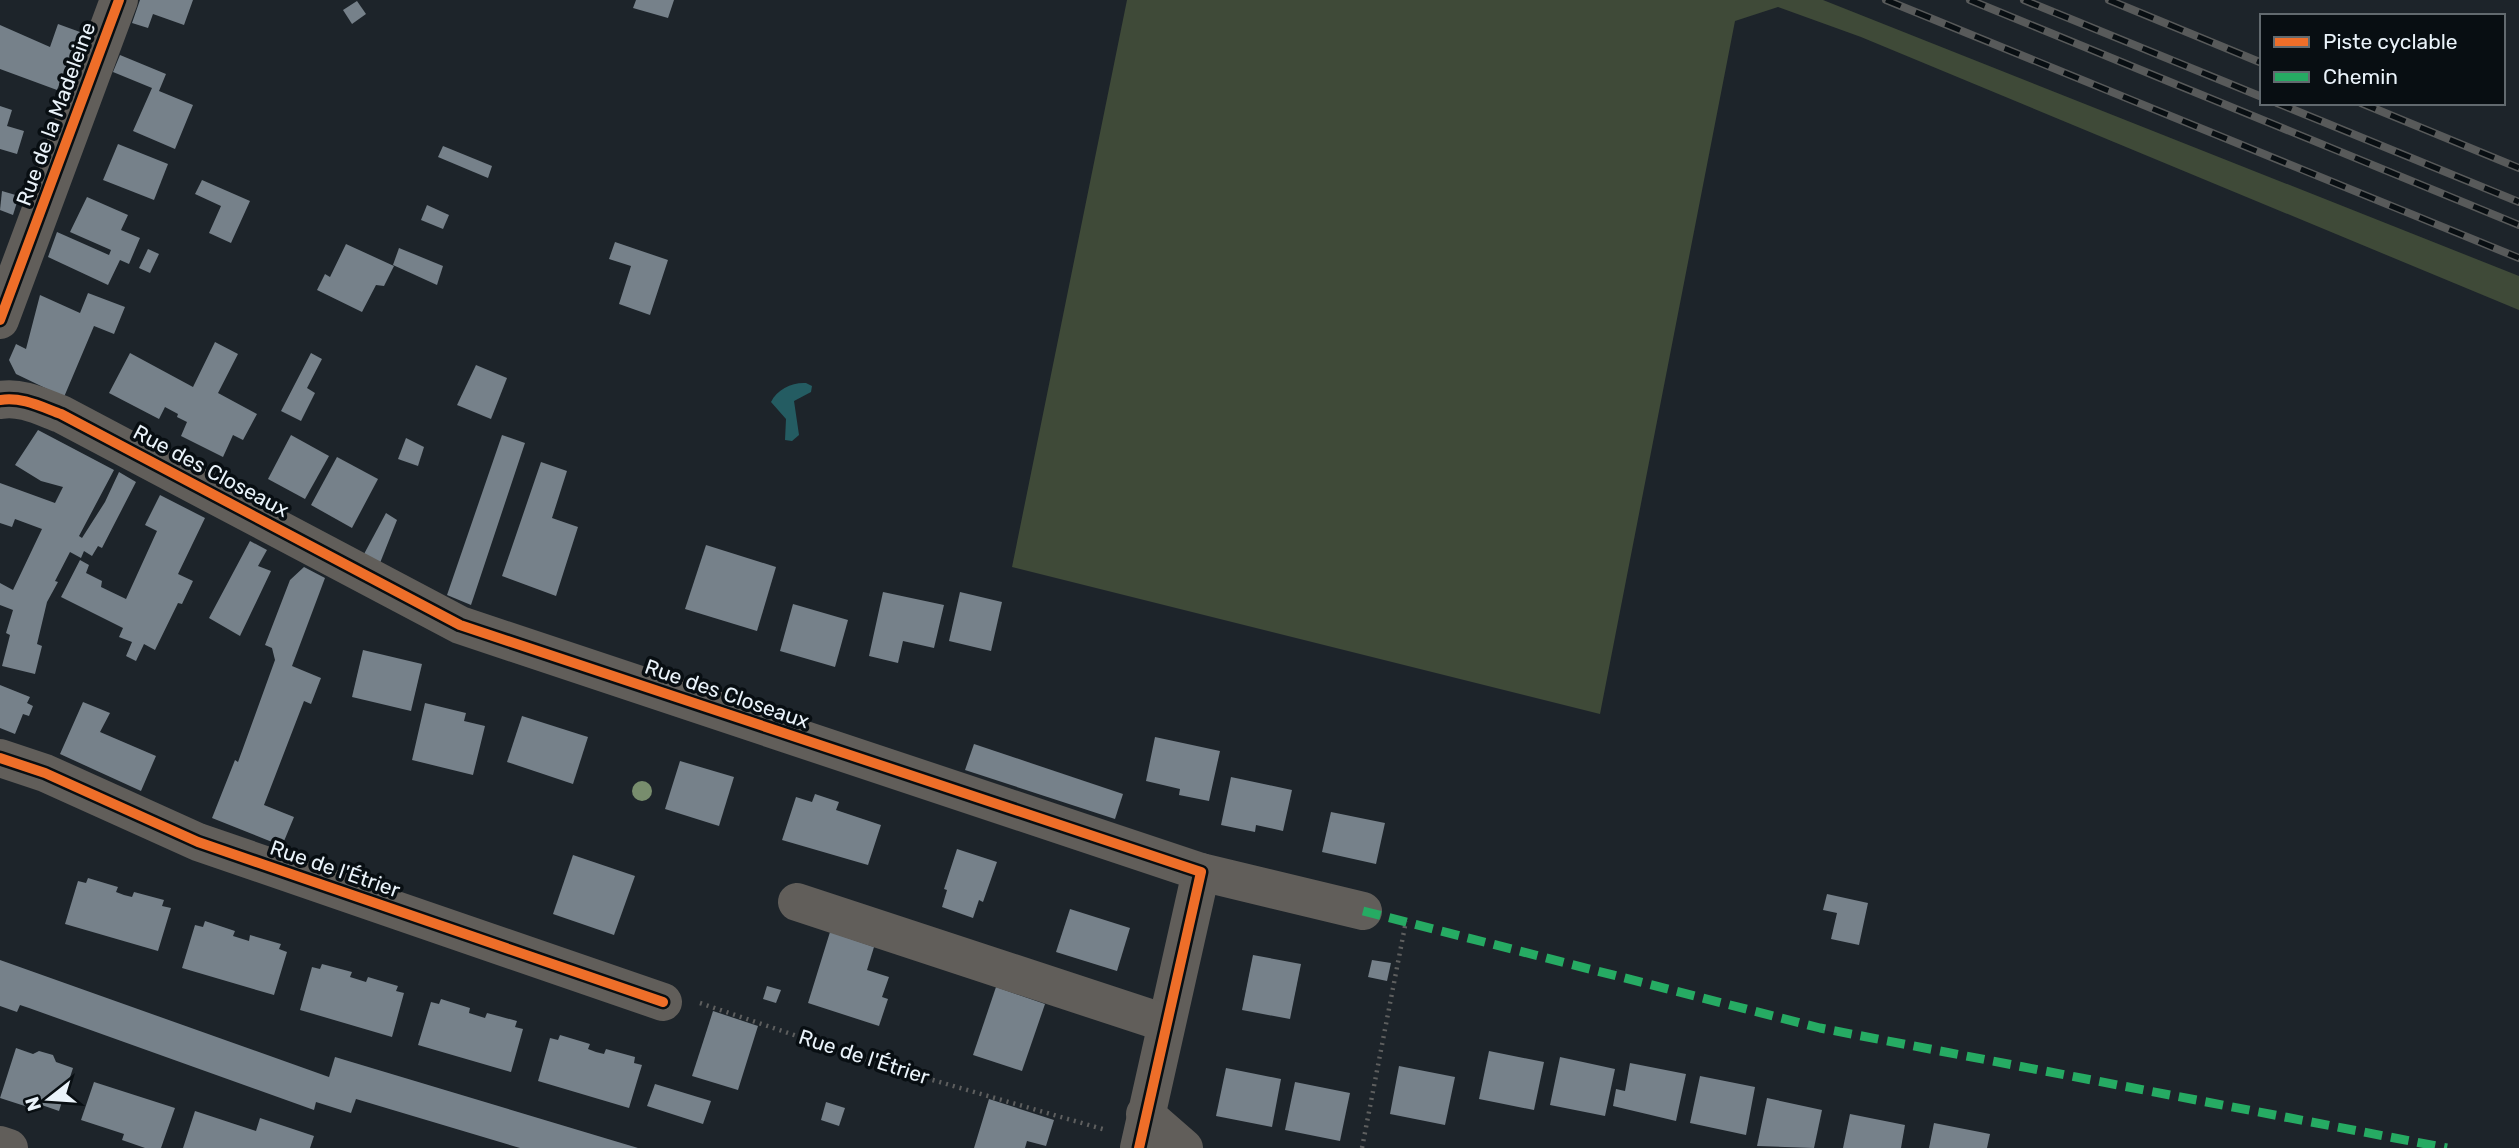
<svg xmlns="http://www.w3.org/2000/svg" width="2519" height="1148" viewBox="0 0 2519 1148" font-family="Rubik,sans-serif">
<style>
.green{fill:#3f4a38}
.water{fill:#245c62}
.building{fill:#76818a}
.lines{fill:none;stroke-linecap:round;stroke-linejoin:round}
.path{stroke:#5e5f5f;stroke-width:4.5;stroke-dasharray:2 5;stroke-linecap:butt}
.minor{stroke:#615e5a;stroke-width:38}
.rail-casing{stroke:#585a5a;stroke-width:8}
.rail{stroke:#080e12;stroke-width:5;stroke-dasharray:16;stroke-linecap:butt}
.quiet{stroke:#26ab63;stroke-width:9;stroke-dasharray:18 9;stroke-linecap:butt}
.cycleway-casing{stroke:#080e12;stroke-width:15}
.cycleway{stroke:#ee6e29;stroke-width:10}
.tree{fill:#788d6d}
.labels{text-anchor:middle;stroke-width:7;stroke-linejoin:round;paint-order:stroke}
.street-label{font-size:21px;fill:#eaf3fa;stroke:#080e12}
</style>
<rect width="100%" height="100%" fill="#1d242a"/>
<!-- green -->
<polygon class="green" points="1127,0 1823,0 2519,276 2519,310 1861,37 1778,7 1735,21 1600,714 1012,567"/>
<!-- water -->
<path class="water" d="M806,383l6,3 -1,6 -17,9 5,34 -7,6 -7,-1 1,-21 -15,-17c6,-13 22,-20 35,-19z"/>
<!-- building -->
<g class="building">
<polygon points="140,0 193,0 184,25 153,14 148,28 132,23"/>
<polygon points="636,0 674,0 668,18 633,8"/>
<polygon points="357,1 366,14 352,24 343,10"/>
<polygon points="58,24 80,32 57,90 0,69 0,25 50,47"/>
<polygon points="120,55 166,74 159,91 193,105 175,149 133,131 152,88 113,72"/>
<polygon points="0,106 12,110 7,126 24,131 17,154 0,149"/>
<polygon points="118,144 168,164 154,200 103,180"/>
<polygon points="443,146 492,166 488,178 438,157"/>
<polygon points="202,180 250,201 231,243 209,233 221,206 195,194"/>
<polygon points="2,191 19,196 13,215 0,210"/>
<polygon points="87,197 128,215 121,230 140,238 129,264 120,260 108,285 48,257 57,232 109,255 111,250 70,232"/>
<polygon points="427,205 449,215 443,229 421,220"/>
<polygon points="615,242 668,260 650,315 619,304 631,266 609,259"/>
<polygon points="346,244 394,266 384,286 376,285 362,312 317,290 325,274 330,277"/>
<polygon points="399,248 443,266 437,285 393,265"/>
<polygon points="148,249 159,254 150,273 139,268"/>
<polygon points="88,293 125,307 114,334 94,326 64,397 16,374 9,360 16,344 26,349 40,295 80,313"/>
<polygon points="215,342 238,354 218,393 257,414 243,440 233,435 223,457 181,436 187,422 177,417 178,414 165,407 159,419 109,393 130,353 193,387"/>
<polygon points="311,353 322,359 307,388 315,393 301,421 281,411"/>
<polygon points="476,365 507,378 491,419 457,405"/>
<polygon points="38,430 114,470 79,536 82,538 105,502 119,472 136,482 102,548 98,546 92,556 84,551 81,558 70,552 55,581 58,582 47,602 37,644 42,646 35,674 2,666 10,635 6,633 13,610 0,605 0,583 13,590 42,529 15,519 12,527 0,523 0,483 55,503 63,487 41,481 15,465"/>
<polygon points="291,435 329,456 305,499 268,479"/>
<polygon points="502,435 525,443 471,605 447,595"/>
<polygon points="406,438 424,447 418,466 398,459"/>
<polygon points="337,457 378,479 352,528 311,505"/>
<polygon points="541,462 567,471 552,518 578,527 556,596 502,576"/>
<polygon points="160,495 205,518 178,574 193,581 182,604 178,603 155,650 144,644 136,661 126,656 132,642 119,637 123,628 61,597 80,560 89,565 86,573 102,581 101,587 126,599 157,531 145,525"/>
<polygon points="386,513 397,520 380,563 364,554"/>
<polygon points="250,541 267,550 258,566 271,571 240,636 209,618"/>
<polygon points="706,545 776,567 757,631 685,609"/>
<polygon points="304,567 325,578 292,666 321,678 311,704 304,701 264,805 294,817 282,846 212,818 235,760 238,762 275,660 272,648 265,645 290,580"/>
<polygon points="883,592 944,605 934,648 903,641 898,663 869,656"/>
<polygon points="960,592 1002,602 991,651 949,641"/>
<polygon points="793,604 848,620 835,667 780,651"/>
<polygon points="363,650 422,664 411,711 352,697"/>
<polygon points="0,685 30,697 27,703 33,706 29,716 23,714 15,734 0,728"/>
<polygon points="83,702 110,713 100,732 156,756 141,791 60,754"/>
<polygon points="425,703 466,713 464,721 485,726 473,775 412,760"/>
<polygon points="522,716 588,737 573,784 507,762"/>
<polygon points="1155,737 1220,751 1209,801 1179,795 1180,789 1146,781"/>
<polygon points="974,744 1123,794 1115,819 965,770"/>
<polygon points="680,761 734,777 719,826 665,809"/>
<polygon points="1231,777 1292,790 1283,831 1256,825 1255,832 1221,825"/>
<polygon points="815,794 839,802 836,810 881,825 868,865 782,840 796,797 812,802"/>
<polygon points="1331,812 1385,823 1376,864 1322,852"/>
<polygon points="957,849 997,862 983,902 979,900 973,918 942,907 947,890 944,889"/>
<polygon points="573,855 635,876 614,935 553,914"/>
<polygon points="88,878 118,887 116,892 124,895 132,897 134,892 164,900 162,906 171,908 158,951 65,924 78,881 86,883"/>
<polygon points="1827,894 1868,903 1859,945 1831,939 1837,913 1823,910"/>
<polygon points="1070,909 1130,928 1117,971 1056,952"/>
<polygon points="205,921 235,931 233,936 249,941 250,935 281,944 279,949 287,952 274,995 182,968 195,925 203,927"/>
<polygon points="830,932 874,947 867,970 889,977 882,997 888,999 879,1026 808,1003"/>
<polygon points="1253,955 1301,964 1290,1019 1242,1010"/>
<polygon points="0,960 329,1077 335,1057 638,1148 520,1148 356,1099 351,1113 316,1102 314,1110 29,1008 20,1005 17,1012 0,1006"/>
<polygon points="1372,960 1391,963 1387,981 1368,977"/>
<polygon points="322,964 352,972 350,977 366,982 368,977 398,986 396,991 404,993 392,1037 300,1010 312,967 320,969"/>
<polygon points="767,986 781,990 776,1003 763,999"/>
<polygon points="996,987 1045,1004 1022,1071 973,1055"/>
<polygon points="441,999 470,1008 469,1013 485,1018 487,1013 517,1021 515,1027 523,1029 511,1072 418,1045 431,1002 439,1004"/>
<polygon points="713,1011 758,1026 738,1090 692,1076"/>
<polygon points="560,1035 590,1044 588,1049 596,1052 604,1054 606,1049 635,1057 634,1063 642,1065 629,1108 538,1081 550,1038 558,1040"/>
<polygon points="16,1048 33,1054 39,1051 53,1055 56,1062 73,1068 59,1111 33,1102 31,1108 0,1098"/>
<polygon points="1489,1051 1544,1062 1534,1110 1479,1099"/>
<polygon points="1560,1057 1615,1069 1605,1116 1550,1105"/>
<polygon points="1630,1063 1686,1074 1676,1121 1613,1106 1616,1089 1625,1091"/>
<polygon points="1399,1066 1455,1077 1445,1125 1390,1114"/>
<polygon points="1226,1068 1281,1079 1272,1127 1216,1116"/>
<polygon points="1700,1076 1755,1087 1746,1135 1690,1123"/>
<polygon points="94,1082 175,1108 161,1148 145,1148 122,1140 124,1134 81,1120"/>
<polygon points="1295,1082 1350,1093 1340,1141 1285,1130"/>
<polygon points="655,1084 711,1101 703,1124 647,1106"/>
<polygon points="1767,1098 1822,1110 1814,1148 1757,1146"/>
<polygon points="989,1099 1054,1120 1046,1146 1027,1141 1025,1148 974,1148"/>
<polygon points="826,1102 845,1108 839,1126 821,1120"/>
<polygon points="195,1111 256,1131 260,1118 314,1136 310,1148 183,1148"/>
<polygon points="1850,1114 1905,1125 1901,1148 1843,1148"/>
<polygon points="1934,1123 1990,1134 1987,1148 1929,1148"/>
</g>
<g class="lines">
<!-- path -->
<g class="path">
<polyline points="700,1003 891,1068 1106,1130"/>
<polyline points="1362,1148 1406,921"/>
</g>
<!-- minor -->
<g class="minor">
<polyline points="0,320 119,0"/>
<path d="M0,400c21,-4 42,7 61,14l399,211 741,247 -62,276"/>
<polyline points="0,758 45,773 198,842 663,1002"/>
<polyline points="1201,872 1363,911"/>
<polyline points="797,902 1165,1023"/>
<polyline points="1145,1114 1184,1148"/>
<polyline points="0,1145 9,1148"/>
</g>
<defs>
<g id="rail">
<polyline points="1886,0 2519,258"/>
<polyline points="1970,0 2519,225"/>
<polyline points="2024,0 2262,97"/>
<polyline points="2109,0 2262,63"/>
<polyline points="2277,103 2519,202"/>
<polyline points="2361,103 2519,168"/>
</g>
</defs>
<!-- rail casing -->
<use href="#rail" class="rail-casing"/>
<!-- rail -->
<use href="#rail" class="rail"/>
<!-- quiet -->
<polyline class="quiet" points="1363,911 1820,1028 2447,1148"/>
<defs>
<g id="cycleway">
<polyline points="0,320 119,0"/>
<path d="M0,400c21,-4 42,7 61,14l399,211 741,247 -62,276"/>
<polyline points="0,758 45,773 198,842 663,1002"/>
</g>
</defs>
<!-- cycleway casing -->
<use href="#cycleway" class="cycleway-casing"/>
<!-- cycleway -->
<use href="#cycleway" class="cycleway"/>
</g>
<!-- trees -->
<circle class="tree" cx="642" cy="791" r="10"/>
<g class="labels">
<!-- street labels -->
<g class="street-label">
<text transform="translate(56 114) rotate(-70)" y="7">Rue de la Madeleine</text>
<text transform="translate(211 471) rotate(28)" y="7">Rue des Closeaux</text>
<text transform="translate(727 694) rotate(19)" y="7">Rue des Closeaux</text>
<text transform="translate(335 869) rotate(19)" y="7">Rue de l'Étrier</text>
<text transform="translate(864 1057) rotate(18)" y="7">Rue de l'Étrier</text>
</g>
</g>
<!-- legend -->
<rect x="2260" y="14" width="245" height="91" fill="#080e12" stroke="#626a6f" stroke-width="2"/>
<rect x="2274" y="37" width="35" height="10" fill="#ee6e29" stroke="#626a6f" stroke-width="2"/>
<text x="2323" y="49" font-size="21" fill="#eaf3fa">Piste cyclable</text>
<rect x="2274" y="72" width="35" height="10" fill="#26ab63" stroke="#626a6f" stroke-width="2"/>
<text x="2323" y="84" font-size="21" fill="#eaf3fa">Chemin</text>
<!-- north arrow -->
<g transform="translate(49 1099) rotate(253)" stroke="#080e12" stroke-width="5" paint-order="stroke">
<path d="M0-5L12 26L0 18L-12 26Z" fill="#eaf3fa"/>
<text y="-10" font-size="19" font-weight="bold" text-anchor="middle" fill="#eaf3fa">N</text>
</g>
</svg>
